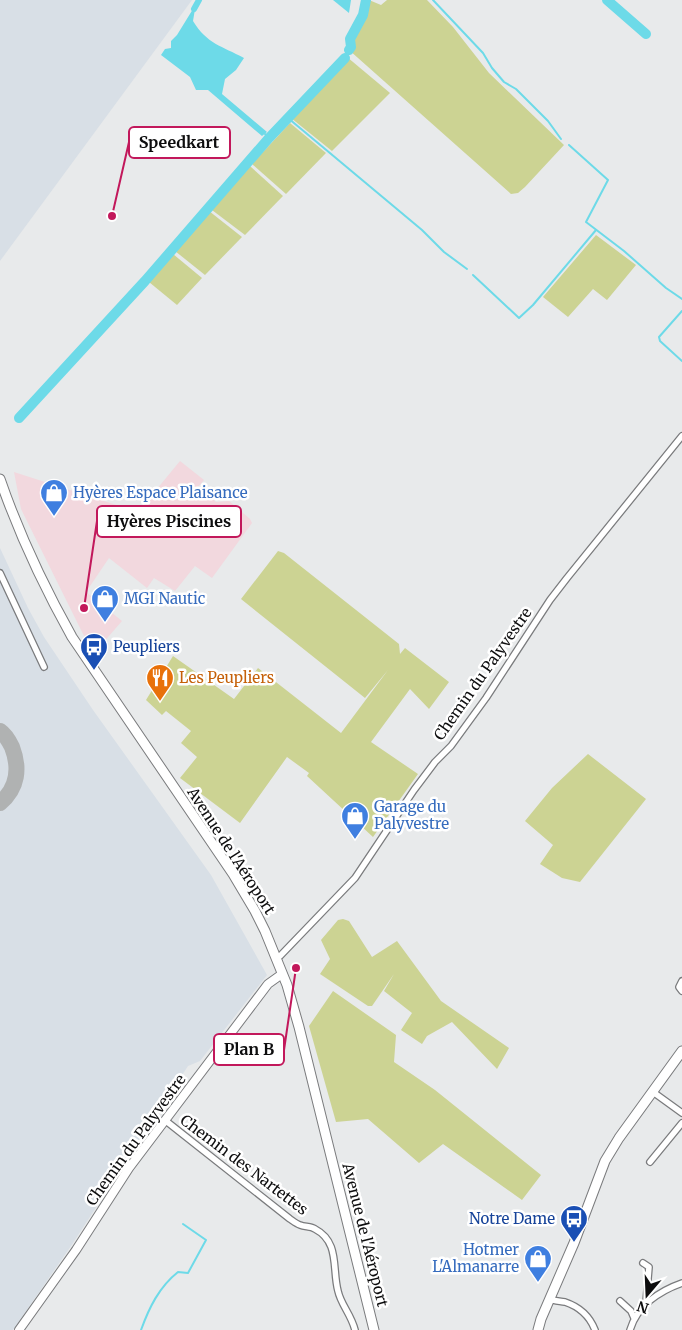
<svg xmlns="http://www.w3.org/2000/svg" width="682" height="1330" viewBox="0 0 682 1330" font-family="Merriweather,serif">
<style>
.commercial{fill:#f2d8de}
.built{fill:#d8dfe6}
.green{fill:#ccd393}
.water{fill:#6ddae8}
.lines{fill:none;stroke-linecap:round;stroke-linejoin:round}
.stream{stroke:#6ddae8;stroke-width:2}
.canal{stroke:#6ddae8;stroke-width:6}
.river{stroke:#6ddae8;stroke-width:10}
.taxiway{stroke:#b0b2b2;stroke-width:16}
.minor-casing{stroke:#7a7b7d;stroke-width:8}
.tertiary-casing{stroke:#7a7b7d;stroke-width:10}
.secondary-casing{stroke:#7a7b7d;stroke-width:11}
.primary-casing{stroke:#7a7b7d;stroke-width:11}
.minor{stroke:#fff;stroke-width:5.5}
.tertiary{stroke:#fff;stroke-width:8}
.secondary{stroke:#fff;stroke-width:9}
.primary{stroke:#fff;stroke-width:9}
.labels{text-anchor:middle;stroke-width:5;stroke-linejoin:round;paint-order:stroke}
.shop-label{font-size:15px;fill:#366cbe;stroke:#fff;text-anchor:start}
.transit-label{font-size:15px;fill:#164399;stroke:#fff;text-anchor:start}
.street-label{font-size:15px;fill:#0d0d0e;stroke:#fff}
.food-label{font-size:15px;fill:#c56008;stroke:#fff;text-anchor:start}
.leader{fill:none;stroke:#c2185b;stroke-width:2}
.callout-dot{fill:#c2185b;stroke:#fff;stroke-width:2}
.callout{fill:#fff;stroke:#c2185b;stroke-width:2}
.callout-label{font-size:16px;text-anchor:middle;font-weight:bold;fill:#0d0d0e}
</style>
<rect width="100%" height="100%" fill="#e8eaeb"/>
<!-- commercial -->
<polygon class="commercial" points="180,461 204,480 198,487 216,502 229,501 250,519 252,523 212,578 195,566 175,591 154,578 147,588 109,558 86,592 122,621 95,652 83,634 21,509 14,472 138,512"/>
<!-- built -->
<g class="built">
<polygon points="0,0 192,0 0,261"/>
<polygon points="0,548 28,608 44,637 93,710 211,875 267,975 200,1061 188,1066 71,1246 13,1330 0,1330"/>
</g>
<!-- green -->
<g class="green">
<polygon points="369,0 381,5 387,0 427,0 453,27 489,73 564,145 525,187 518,193 511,194 349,50"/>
<polygon points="347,57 390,93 332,151 291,118"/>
<polygon points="290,123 326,153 286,194 252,164"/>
<polygon points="250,166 283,196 245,235 212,210"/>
<polygon points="209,211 242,237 205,275 175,251"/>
<polygon points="596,235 636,265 607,300 593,289 568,317 543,297"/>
<polygon points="173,254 202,278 177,305 149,282"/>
<polygon points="278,551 284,553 399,644 400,654 405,648 449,682 429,709 410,689 371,742 418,774 373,837 307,776 309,773 287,757 240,823 180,778 197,757 181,743 191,731 166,711 162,715 146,700 173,656 234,699 258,668 341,733 388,670 365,698 241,599"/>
<polygon points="588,754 646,799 580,882 562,878 540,864 553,845 525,821 552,788"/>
<polygon points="343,919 349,921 372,957 397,941 441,1001 509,1048 497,1069 452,1022 427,1036 422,1044 401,1030 412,1013 384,991 394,974 372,1006 368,1006 320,974 330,959 321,940 338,920"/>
<polygon points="333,991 396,1035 394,1062 435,1090 541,1175 522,1200 443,1144 419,1163 368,1119 336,1122 309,1026"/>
</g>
<!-- water -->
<g class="water">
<polygon points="333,0 351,0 349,13"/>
<path d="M193,9h2l-2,12c14,23 29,25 51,37l-8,12 -11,9 -3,15 45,38 -5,4 -54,-46h-12l-6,-13 -29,-22 4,-6 6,-1v-7l6,-6z"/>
</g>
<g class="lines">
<!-- stream -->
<g class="stream">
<polyline points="433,0 483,53 492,68 504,82 516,89 548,121 561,139"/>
<polyline points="288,118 422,230 444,252 467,269"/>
<polyline points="265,134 269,138"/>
<polyline points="569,145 608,180 586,222 624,251 666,288 682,299"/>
<polyline points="473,275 519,318 533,305 596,230"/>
<polyline points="682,311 659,337 660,341 682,361"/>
<path d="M141,1330c8,-22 18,-43 37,-58l10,1 18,-33 -23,-16"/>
</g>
<!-- canal -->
<polyline class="canal" points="194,9 199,0"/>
<!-- river -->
<g class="river">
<polyline points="607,0 646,34"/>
<polyline points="349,50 351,47 350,39 363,15 366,0"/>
<polyline points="19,418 145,281 269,138 345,58"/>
</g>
<!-- taxiway -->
<path class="taxiway" d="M0,731c6,4 9,10 12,16 8,21 6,41 -12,56"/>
<defs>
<g id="minor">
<polyline points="0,573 44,667"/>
<polyline points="276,958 280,956 355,878 414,790 435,762 451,746 486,698 550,600 567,578 682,436"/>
<polyline points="682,981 679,987 682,991"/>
<polyline points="653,1092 682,1113"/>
<path d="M166,1121l124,98c3,2 7,5 10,6 5,2 11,1 15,4 25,13 17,40 23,62 3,14 13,23 17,39"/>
<polyline points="650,1162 682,1123"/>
<polyline points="643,1263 649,1267 646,1302"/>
<path d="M549,1299c5,2 11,2 16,3 15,5 25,15 30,28"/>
<polyline points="620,1301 631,1311 634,1318"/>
<path d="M630,1330c7,-24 29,-39 52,-47"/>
</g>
<polyline id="tertiary" points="19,1330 76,1250 129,1168 268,984 282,974"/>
<path id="secondary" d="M0,479c19,55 44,108 72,158l161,237 22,37 10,20 22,54 12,42 75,303"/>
<polyline id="primary" points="538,1330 541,1319 574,1243 605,1161 619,1138 682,1051"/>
</defs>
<!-- minor casing -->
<use href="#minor" class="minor-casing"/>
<!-- tertiary casing -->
<use href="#tertiary" class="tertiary-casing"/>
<!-- secondary casing -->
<use href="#secondary" class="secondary-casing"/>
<!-- primary casing -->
<use href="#primary" class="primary-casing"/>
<!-- minor -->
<use href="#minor" class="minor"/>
<!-- tertiary -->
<use href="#tertiary" class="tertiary"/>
<!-- secondary -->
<use href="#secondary" class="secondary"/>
<!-- primary -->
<use href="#primary" class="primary"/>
</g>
<!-- icons -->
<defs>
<symbol id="shop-pin" viewBox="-11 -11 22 30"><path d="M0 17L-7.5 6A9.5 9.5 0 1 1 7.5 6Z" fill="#3f7fe0" stroke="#fff"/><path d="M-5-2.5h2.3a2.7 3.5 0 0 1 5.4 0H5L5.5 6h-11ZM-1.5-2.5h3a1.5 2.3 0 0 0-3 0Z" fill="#fff"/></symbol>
<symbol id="bus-pin" viewBox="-11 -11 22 30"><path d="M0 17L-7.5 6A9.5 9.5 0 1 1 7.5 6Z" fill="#1a4fb4" stroke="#fff"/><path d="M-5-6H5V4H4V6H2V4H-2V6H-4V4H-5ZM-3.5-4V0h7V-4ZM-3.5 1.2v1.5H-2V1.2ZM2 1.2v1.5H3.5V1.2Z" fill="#fff"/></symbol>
<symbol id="restaurant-pin" viewBox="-11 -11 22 30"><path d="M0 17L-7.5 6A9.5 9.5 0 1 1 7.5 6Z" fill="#e8710a" stroke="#fff"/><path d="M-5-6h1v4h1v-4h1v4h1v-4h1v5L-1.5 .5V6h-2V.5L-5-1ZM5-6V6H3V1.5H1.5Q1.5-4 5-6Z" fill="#fff"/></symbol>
</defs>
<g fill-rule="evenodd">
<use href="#shop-pin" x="38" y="477" width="32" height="43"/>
<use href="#shop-pin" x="89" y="583" width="32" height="43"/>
<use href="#bus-pin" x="78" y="631" width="32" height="43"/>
<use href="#restaurant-pin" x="144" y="662" width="32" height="43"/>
<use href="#shop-pin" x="339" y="800" width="32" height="43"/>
<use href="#bus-pin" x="558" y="1203" width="32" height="43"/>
<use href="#shop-pin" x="522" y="1243" width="32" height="43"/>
</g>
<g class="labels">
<!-- shop labels -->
<g class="shop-label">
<text x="73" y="498">Hyères Espace Plaisance</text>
<text x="124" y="604">MGI Nautic</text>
<text x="374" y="812">Garage du<tspan x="374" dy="17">Palyvestre</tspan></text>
<text x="519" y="1255" text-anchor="end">Hotmer<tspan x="519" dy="17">L'Almanarre</tspan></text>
</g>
<!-- transit labels -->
<g class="transit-label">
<text x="113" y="652">Peupliers</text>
<text x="555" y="1224" text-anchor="end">Notre Dame</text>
</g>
<!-- street labels -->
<g class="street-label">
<text transform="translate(483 674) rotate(-55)" y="5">Chemin du Palyvestre</text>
<text transform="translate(231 851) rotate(57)" y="5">Avenue de l'Aéroport</text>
<text transform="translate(136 1140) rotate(-54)" y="5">Chemin du Palyvestre</text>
<text transform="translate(244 1165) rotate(37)" y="5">Chemin des Nartettes</text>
<text transform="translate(365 1235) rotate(76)" y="5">Avenue de l'Aéroport</text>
</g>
<!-- food labels -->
<g class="food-label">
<text x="179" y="683">Les Peupliers</text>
</g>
</g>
<!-- callouts -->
<path class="leader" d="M112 216L129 142M84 608L97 521M296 968L284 1050"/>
<g class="callout-dot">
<circle cx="112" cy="216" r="5"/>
<circle cx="84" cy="608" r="5"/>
<circle cx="296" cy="968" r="5"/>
</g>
<g class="callout">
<rect x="129" y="127" width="101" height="31" rx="5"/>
<rect x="97" y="506" width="144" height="31" rx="5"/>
<rect x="214" y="1034" width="70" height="31" rx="5"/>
</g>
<g class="callout-label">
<text x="179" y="148">Speedkart</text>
<text x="169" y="527">Hyères Piscines</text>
<text x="249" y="1055">Plan B</text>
</g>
<!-- north arrow -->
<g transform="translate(647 1295) rotate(199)" stroke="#ffffff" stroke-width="4" paint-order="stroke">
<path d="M0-4L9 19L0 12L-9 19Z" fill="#0d0d0e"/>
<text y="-8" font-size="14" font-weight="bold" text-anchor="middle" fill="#0d0d0e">N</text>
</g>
</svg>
